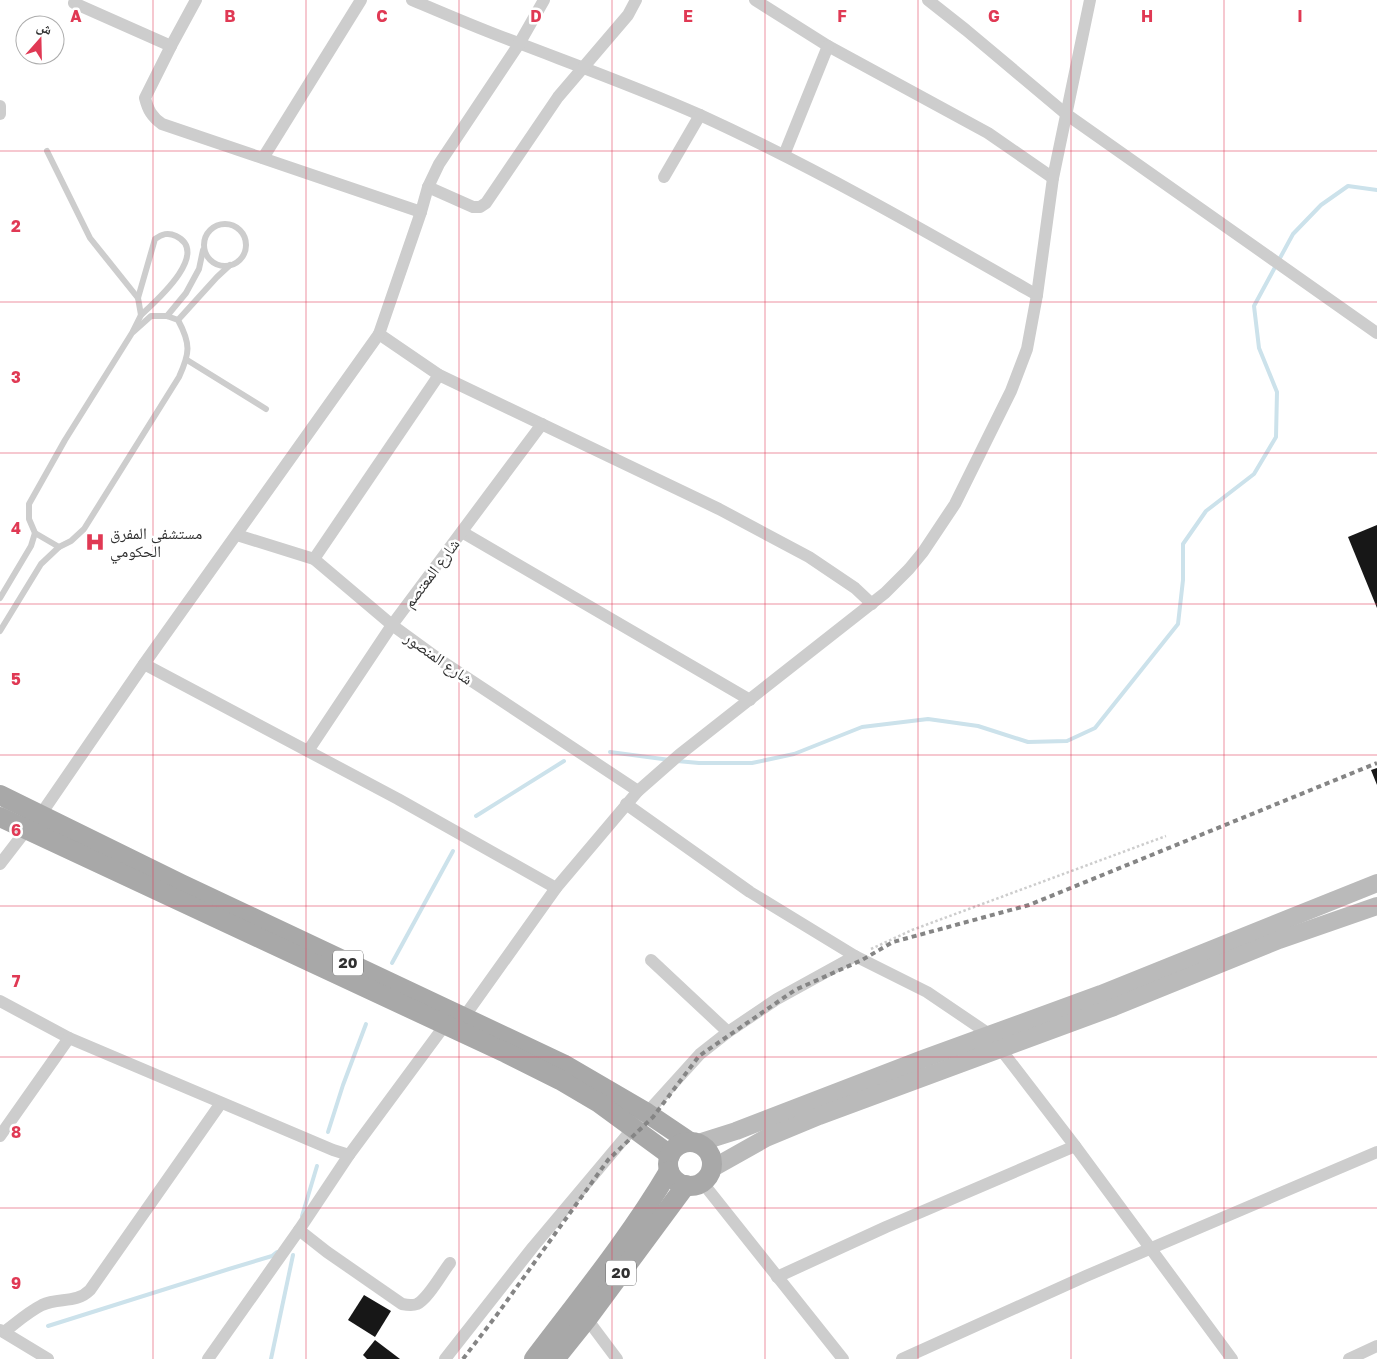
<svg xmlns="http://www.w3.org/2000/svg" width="1377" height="1359" viewBox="0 0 1377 1359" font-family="'Golos Text','Noto Naskh Arabic',sans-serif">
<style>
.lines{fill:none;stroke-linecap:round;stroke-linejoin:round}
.stream{stroke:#cce2eb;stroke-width:4}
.building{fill:#171717}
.path{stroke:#cdcdcd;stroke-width:2.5;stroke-dasharray:2.5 2.5;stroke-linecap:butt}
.lane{stroke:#cdcdcd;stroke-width:6}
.street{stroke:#cdcdcd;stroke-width:12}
.secondary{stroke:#bababa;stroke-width:18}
.primary{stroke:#a8a8a8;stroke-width:20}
.rail{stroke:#858585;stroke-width:4;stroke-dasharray:5 4;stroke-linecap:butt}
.grid{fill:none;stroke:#e03954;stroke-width:1;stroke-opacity:0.55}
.labels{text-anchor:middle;stroke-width:5;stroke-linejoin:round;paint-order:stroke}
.shield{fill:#fff;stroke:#6e6e6e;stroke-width:1}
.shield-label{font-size:15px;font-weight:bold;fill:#303030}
.poi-label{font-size:16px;fill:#303030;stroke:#fff;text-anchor:start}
.street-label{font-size:16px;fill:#303030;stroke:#fff}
.grid-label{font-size:16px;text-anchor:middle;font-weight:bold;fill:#e03954;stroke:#fff;stroke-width:5;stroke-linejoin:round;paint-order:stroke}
</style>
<rect width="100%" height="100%" fill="#fff"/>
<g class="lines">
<!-- stream -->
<g class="stream">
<polyline points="610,752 670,760"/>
<polyline points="677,761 699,763 752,763 794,754 862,727 928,719 978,726 1028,742 1067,741 1095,728 1178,624 1183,580 1183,544 1206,511 1254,474 1276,437 1277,392 1259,348 1254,306 1293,234 1321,205 1348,186 1377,190"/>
<polyline points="476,816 564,761"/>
<polyline points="392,963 453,851"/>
<polyline points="328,1132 343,1085 366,1024"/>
<polyline points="302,1216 317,1166"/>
<polyline points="48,1326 229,1269 272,1256 277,1252"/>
<polyline points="271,1359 293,1255"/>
</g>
</g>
<!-- building -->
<g class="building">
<polygon points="1377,525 1377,608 1348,537"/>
<polygon points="1377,768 1377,785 1371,770"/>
<polygon points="364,1295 391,1311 375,1337 348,1320"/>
<polygon points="375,1340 400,1359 367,1359 363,1355"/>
</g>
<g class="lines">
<!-- path -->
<polyline class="path" points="871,949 912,930 1166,836"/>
<!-- lane -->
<g class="lane">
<polyline points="47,151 90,238 138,298 141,315 133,331"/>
<circle cx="225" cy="245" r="21"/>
<path d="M138,298l17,-59c7,-5 13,-7 21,-3 35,17 -20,65 -35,79"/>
<path d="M151,316h16l11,4c13,24 12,33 1,57l-95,152 -13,12 -12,6 -24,-14 -6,-14v-15l36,-64 67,-107z"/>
<polyline points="167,316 186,293 199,269 203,250"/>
<polyline points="178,320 217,277 230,265"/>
<polyline points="187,360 266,409"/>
<polyline points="0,598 31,546 35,533"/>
<polyline points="0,631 41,564 59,547"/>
</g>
<!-- street -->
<g class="street">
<path d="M196,0l-25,46 -26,52c3,12 7,19 17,26l259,88"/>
<path d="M412,0c36,15 72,31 109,44 60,23 121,45 179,71 116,53 227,117 337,180"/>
<polyline points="755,0 828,46 988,133 1053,178"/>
<polyline points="928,0 966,30 1066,114 1377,333"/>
<polyline points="74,3 171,46"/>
<polyline points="0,106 0,114"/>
<polyline points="784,155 828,46"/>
<polyline points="263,158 361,0"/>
<polyline points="664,177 700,115"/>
<polyline points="428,187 473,207 480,207 486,203 558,97 628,15 636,0"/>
<polyline points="379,334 439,375 719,509 809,557 855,588 872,604"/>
<polyline points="462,532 750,700"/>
<polyline points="237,535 314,559 392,625 440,660 638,791"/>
<polyline points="314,559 439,375"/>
<polyline points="144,664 398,799 556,888"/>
<polyline points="308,751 392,625 542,424"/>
<polyline points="626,804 750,892 855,956 927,992 989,1034 1075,1146 1232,1359"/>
<polyline points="41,814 144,664 379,334 421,212 428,187 439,164 519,44 544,0"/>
<polyline points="0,864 27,829"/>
<polyline points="651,960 728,1032"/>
<polyline points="0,1001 69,1038 333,1150 349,1155 445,1025"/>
<polyline points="464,1017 556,888 638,791 679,755 885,593 909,569 923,552 955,504 1011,391 1027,349 1037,295 1053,178 1090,0"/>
<polyline points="0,1136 69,1038"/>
<path d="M349,1155l-50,75 28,22 75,52c5,1 10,2 15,0 11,-5 25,-31 33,-41"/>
<polyline points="702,1182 843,1359"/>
<polyline points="777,1277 886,1227 1075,1146"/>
<polyline points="587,1319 617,1359"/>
<polyline points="0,1330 48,1359"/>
<path d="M4,1332c12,-9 24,-20 38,-27 17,-8 34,-1 48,-15l131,-187"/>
<polyline points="208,1359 299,1230"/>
<polyline points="445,1359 533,1247 633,1128 700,1054 728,1032 777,999 855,956"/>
<polyline points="902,1359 1086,1276 1377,1152"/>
<polyline points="1349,1359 1377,1346"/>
</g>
<!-- secondary -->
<g class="secondary">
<polyline points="698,1143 736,1131 923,1059 1101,994 1377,883"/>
<polyline points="711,1169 766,1138 819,1116 1114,1007 1279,940 1377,906"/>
</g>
<!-- primary -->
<g class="primary">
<polyline points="0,795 181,884 563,1064 647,1113 690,1142"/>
<polyline points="0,817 506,1053 560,1080 599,1103 670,1155"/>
<circle cx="690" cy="1164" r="22"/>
<path d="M534,1359c47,-62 96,-122 135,-188"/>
<polyline points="555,1359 587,1319 686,1185"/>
</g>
<!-- rail -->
<polyline class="rail" points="463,1359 496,1316 608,1160 653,1117 699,1056 795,990 862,960 893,942 1029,905 1377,763"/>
</g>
<!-- grid -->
<path class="grid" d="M153,0v1359M306,0v1359M459,0v1359M612,0v1359M765,0v1359M918,0v1359M1071,0v1359M1224,0v1359M0,151h1377M0,302h1377M0,453h1377M0,604h1377M0,755h1377M0,906h1377M0,1057h1377M0,1208h1377"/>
<!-- icons -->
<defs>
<symbol id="hospital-bare" viewBox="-9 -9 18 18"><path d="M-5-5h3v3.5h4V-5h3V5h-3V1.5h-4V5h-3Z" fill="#e03954" stroke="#fff" stroke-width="2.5" paint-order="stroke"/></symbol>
</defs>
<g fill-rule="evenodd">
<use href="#hospital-bare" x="81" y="528" width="28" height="28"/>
</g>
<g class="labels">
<!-- shield labels -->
<g class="shield">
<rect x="333" y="950.5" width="30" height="25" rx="4"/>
<rect x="606" y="1260.5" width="30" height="25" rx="4"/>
</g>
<g class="shield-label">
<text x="348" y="968">20</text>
<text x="621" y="1278">20</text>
</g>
<!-- poi labels -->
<g class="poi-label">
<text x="110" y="539">مستشفى المفرق<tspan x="110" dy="18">الحكومي</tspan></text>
</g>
<!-- street labels -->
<g class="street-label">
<text transform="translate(431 573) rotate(-53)" y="6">شارع المعتصم</text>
<text transform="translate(439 658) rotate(35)" y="6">شارع المنصور</text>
</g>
</g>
<g class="grid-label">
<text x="76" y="22">A</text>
<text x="230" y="22">B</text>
<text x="382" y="22">C</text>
<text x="536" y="22">D</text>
<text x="688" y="22">E</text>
<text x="842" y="22">F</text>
<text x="994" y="22">G</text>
<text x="1147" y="22">H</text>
<text x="1300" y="22">I</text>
<text x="16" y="232">2</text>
<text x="16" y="383">3</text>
<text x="16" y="534">4</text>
<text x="16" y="685">5</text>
<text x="16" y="836">6</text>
<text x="16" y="987">7</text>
<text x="16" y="1138">8</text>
<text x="16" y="1289">9</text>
</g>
<!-- north arrow -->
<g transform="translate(40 40) rotate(20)"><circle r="24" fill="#ffffff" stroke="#acacac"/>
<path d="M0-4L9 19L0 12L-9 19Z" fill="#e03954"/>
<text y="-8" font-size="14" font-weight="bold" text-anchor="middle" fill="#303030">ش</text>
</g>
</svg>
